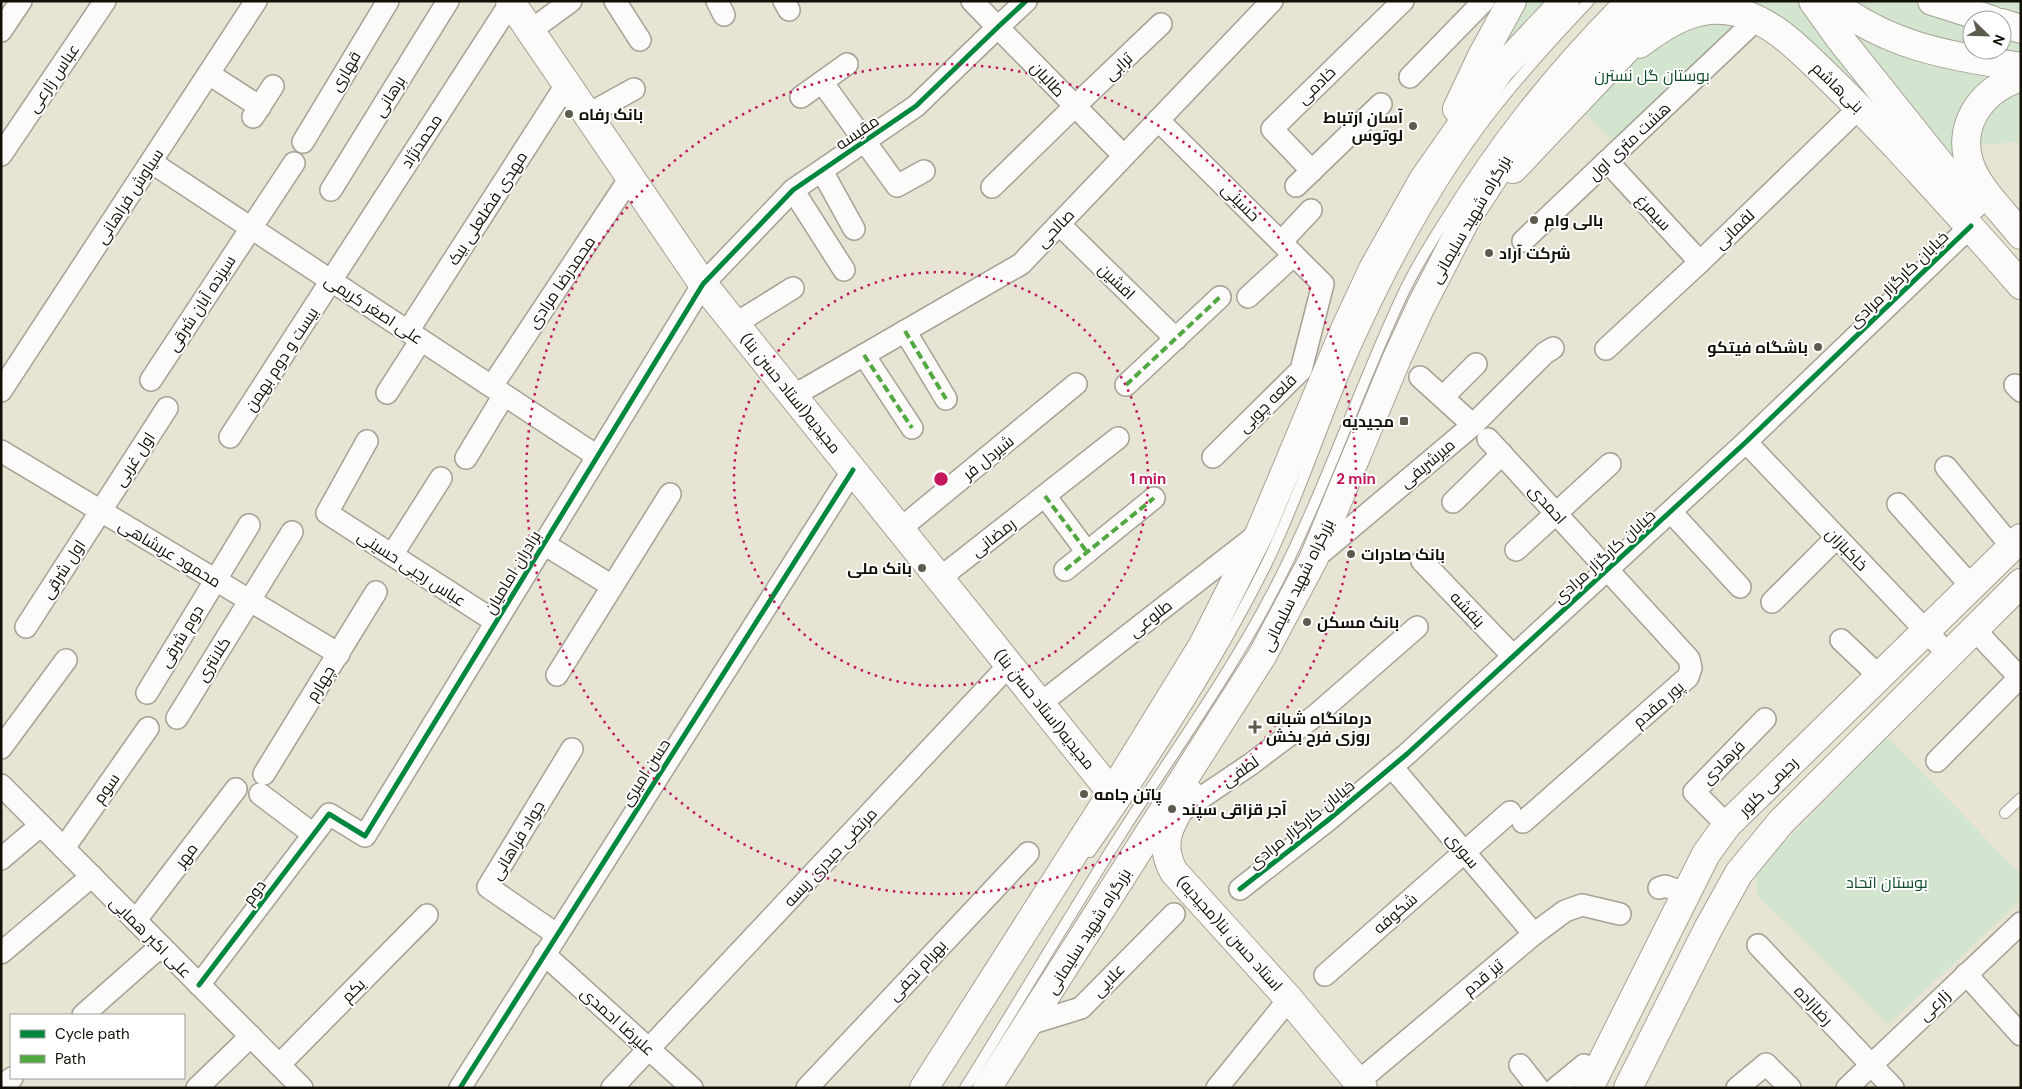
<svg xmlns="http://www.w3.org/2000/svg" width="2022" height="1089" viewBox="0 0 2022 1089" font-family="'DM Sans',Cairo,sans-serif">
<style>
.green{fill:#d3e4cf}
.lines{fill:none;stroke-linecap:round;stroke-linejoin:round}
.lane-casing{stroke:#a4a195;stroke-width:12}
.street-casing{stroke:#a4a195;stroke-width:24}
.secondary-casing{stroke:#a4a195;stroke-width:30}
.highway-casing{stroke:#a4a195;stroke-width:30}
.lane{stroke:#fcfbf9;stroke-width:10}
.street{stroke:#fcfbf9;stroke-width:21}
.secondary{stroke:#fcfbf9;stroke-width:28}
.highway{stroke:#fcfbf9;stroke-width:28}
.quiet{stroke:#51a840;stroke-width:4;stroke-dasharray:8 4;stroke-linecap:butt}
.cycleway-casing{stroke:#fff;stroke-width:8}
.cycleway{stroke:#00873e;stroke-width:5}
.ring{fill:none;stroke:#c2185b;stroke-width:2.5;stroke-dasharray:2.5 5}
.poi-dot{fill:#5d5a4e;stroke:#fff;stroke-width:2}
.labels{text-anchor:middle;stroke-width:4;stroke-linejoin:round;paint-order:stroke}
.street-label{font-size:16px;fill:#120f06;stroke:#fff}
.park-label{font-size:16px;fill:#114b2b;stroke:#fff}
.poi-label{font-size:16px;font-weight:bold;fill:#120f06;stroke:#fff;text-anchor:start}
.centre{fill:#c2185b;stroke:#fff;stroke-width:2.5}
.ring-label{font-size:15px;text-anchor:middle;font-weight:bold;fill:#c2185b;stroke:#fff;stroke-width:4;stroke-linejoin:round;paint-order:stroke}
</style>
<rect width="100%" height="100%" fill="#e8e4d4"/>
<!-- green -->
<g class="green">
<polygon points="1518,1 1547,1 1492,57"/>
<polygon points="1726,1 1802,1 1907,132"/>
<polygon points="1823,1 1996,71 1961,129 2021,243 2021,255 1844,32"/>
<polygon points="1842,1 1915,1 1973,20 1972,50 2002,50 2002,29 2021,35 2021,59 1947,46"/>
<polygon points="1950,1 2021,1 2021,24"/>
<polygon points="1742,21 1614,144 1582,110 1634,58 1681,24"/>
<polygon points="2021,82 2021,142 1972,145 1973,128"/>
<polygon points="1887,737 2021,874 2021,900 1888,1025 1757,895 1756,872"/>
</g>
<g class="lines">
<defs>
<g id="lane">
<polyline points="2005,813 2021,798"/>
<path d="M1090,852c63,-90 126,-187 175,-285 36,-73 59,-151 93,-225 34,-75 74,-150 123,-216 33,-44 70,-85 108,-125"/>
<path d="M965,1088c54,-87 106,-175 161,-262 50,-77 103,-151 146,-233 50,-95 83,-196 128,-293 12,-27 28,-53 44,-78 51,-83 105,-151 174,-221"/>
</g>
<g id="street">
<polyline points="615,1 640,40"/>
<polyline points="717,1 724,15"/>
<polyline points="784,1 789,10"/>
<polyline points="972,1 1124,156"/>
<polyline points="1,31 21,1"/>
<polyline points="530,31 571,1"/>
<polyline points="209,74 260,107"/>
<polyline points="1410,77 1484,1"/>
<polyline points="822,82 897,186 924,171"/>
<polyline points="801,97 847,64"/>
<polyline points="587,115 634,89"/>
<polyline points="253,117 273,86"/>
<polyline points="1158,120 1323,284 1301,370 1213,457"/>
<polyline points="303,142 388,1"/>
<polyline points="1,155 105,1"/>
<polyline points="1607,161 1700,262"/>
<polyline points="151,162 597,456"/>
<polyline points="822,171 854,229"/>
<polyline points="1312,171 1272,129 1403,1"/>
<polyline points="1296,186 1381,104"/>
<polyline points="992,187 1074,107 1161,24"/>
<polyline points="331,190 448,1"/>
<polyline points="793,190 844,270"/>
<polyline points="1059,224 1176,339"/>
<polyline points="1523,241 1756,20"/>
<polyline points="1281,242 1311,210"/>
<polyline points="1248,297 1294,255"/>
<polyline points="735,324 793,288"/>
<polyline points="408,331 566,85"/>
<polyline points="905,331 946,399"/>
<polyline points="1606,349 1700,262 1860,107"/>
<polyline points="864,355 912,428"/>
<polyline points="1420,377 1473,425"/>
<polyline points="151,380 294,163"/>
<polyline points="1126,385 1220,297"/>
<polyline points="2015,385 2021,391"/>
<polyline points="492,386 630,178"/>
<polyline points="1,391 256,1"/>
<polyline points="387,393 421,340"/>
<polyline points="793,396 1021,264 1272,1"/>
<polyline points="1443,397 1476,364"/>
<polyline points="230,437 511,2"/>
<polyline points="1488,439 1689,659 1691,668 1688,677 1523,822"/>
<polyline points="367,441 327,513 496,622"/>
<polyline points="1746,442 1948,654"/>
<polyline points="1,451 339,654"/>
<polyline points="466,458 504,395"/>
<polyline points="1946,467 2012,547"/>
<polyline points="1045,496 1087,552"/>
<polyline points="1453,502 1502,454"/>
<polyline points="1898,504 1971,586"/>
<polyline points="1671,512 1740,587"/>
<polyline points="900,529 1076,384"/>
<polyline points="544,544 612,586"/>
<polyline points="1516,550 1610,464"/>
<polyline points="392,555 441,478"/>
<polyline points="1315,558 1473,425 1545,353 1553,348"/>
<polyline points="1422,561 1513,656"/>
<polyline points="1065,570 1154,498"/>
<polyline points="940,578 1118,438"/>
<polyline points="1772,602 1836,538"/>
<polyline points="26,627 167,408"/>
<polyline points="1974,629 2021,679"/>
<polyline points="1841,640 1879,676"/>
<polyline points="557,675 670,494"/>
<polyline points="147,693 249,525"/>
<polyline points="1041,703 1258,534"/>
<polyline points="177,718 292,532"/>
<polyline points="1,748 66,660"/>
<polyline points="1937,761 2019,678"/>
<polyline points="1392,767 1534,934"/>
<polyline points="264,774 376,592"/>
<polyline points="1,785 302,1088"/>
<polyline points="260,794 313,834"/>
<polyline points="1177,814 1251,764 1316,715 1417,627"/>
<polyline points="1727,825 1694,792 1765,719"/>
<polyline points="64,848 148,728"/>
<polyline points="1,859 41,825"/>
<polyline points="1659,888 1665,886 1685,893"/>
<polyline points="1240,889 1327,821 1407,754 1746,442 1971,226"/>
<polyline points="136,920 236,789"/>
<polyline points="556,934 488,887 572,749"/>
<polyline points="1758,945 1893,1088"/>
<polyline points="1,953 92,876"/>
<polyline points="544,954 692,1088"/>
<polyline points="1966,974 2021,1035"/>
<polyline points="1325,975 1510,812"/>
<polyline points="199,985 329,814 365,836 703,284 793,190 916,106 998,27 1026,1"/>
<polyline points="83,1015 161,946"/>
<polyline points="1029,1024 1081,1008 1174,914"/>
<polyline points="279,1065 427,915"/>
<polyline points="1520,1065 1538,1088"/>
<polyline points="1358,1082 1534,934 1565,911 1582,905 1620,914"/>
<polyline points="4,1085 12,1078"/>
<polyline points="197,1088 251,1036"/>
<polyline points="460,1088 853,470"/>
<polyline points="612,1088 1010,664"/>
<polyline points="807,1088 1028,853"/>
<polyline points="1217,1088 1289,999"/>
<polyline points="1556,1088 1584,1065"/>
<polyline points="1737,1088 1766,1064 1790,1088"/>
<polyline points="1847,1088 2021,923"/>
</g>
<g id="secondary">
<polyline points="510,1 703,284 1112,793"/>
<polyline points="1813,1 1841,40 1973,205"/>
<path d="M1639,44c29,-22 60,-41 97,-32 37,9 63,37 89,62 25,24 48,48 72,73 42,46 84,91 124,138"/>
<path d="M2021,77c-41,13 -67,51 -49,93 11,24 33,44 49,65"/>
<path d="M1189,793c-16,27 -33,48 -15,79l115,127 74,89"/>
<polyline points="1589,1088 1706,854 1727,825 2021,538"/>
<polyline points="1628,1088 1709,927 1739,873 1781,822 2021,583"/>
</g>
<g id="highway">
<path d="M1830,1c62,47 117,54 191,66"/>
<polyline points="1932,1 1992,20"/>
<polyline points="2002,23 2021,29"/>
<polyline points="1457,109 1482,56 1512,1"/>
<polyline points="1513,169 1672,1"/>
<polyline points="924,1088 1112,793 1203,645 1260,532 1346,327 1373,269 1423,180 1500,70 1565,1"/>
<polyline points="987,1088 1262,656 1313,560 1397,358 1421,306 1466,219 1532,118 1557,88 1637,1"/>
</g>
</defs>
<!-- lane casing -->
<use href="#lane" class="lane-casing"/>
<!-- street casing -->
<use href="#street" class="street-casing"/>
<!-- secondary casing -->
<use href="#secondary" class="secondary-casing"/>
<!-- highway casing -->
<use href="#highway" class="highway-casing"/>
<!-- lane -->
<use href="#lane" class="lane"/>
<!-- street -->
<use href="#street" class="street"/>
<!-- secondary -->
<use href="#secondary" class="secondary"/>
<!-- highway -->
<use href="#highway" class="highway"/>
<!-- quiet -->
<g class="quiet">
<polyline points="905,331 946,399"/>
<polyline points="864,355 912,428"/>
<polyline points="1126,385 1220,297"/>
<polyline points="1045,496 1087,552"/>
<polyline points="1065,570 1154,498"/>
</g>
<defs>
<g id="cycleway">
<polyline points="1240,889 1327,821 1407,754 1746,442 1971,226"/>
<polyline points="199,985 329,814 365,836 703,284 793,190 916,106 998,27 1026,1"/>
<polyline points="460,1088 853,470"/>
</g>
</defs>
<!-- cycleway casing -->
<use href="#cycleway" class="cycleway-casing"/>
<!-- cycleway -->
<use href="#cycleway" class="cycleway"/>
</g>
<!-- distance rings -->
<g class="ring">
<circle cx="941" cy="479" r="207"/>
<circle cx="941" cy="479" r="415"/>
</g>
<!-- markers -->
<g class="poi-dot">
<circle cx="569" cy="114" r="5"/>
<circle cx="1413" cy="126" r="5"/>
<circle cx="1534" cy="220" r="5"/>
<circle cx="1489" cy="253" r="5"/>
<circle cx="1818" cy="347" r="5"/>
<rect x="1399" y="416" width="10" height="10" rx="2.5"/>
<circle cx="1351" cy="554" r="5"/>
<circle cx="922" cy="568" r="5"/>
<circle cx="1307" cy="622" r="5"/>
<path d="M1252.5 719.5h5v5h5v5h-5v5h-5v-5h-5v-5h5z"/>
<circle cx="1084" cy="794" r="5"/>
<circle cx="1172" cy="809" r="5"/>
</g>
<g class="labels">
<!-- street labels -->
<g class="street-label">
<text transform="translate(1118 66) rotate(-43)" y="6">ترابی</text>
<text transform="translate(345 71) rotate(-59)" y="6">قهاری</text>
<text transform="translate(53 78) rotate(-56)" y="6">عباس زارعی</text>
<text transform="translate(1048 79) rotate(47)" y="6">طالبان</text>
<text transform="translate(1316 85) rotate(-44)" y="6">خادمی</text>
<text transform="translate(1838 87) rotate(44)" y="6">بنی‌هاشم</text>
<text transform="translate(389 96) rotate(-58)" y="6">برهانی</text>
<text transform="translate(857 132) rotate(-34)" y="6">مقیسه</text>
<text transform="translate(421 141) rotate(-57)" y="6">محمدنژاد</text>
<text transform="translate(1629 141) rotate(-43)" y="6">هشت متری اول</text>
<text transform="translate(129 196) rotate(-57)" y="6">سیاوش فراهانی</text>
<text transform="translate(1241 202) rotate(45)" y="6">حسینی</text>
<text transform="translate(487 208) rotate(-57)" y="6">مهدی فضلعلی بیک</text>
<text transform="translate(1654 212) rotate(47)" y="6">سیمرغ</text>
<text transform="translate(1470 219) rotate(-60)" y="6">بزرگراه شهید سلیمانی</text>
<text transform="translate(1055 228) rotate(-46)" y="6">صالحی</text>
<text transform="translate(1734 229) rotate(-44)" y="6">لقمانی</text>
<text transform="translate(1898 279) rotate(-44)" y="6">خیابان کارگزار مرادی</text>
<text transform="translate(1117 281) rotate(44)" y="6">افشین</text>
<text transform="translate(561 282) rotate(-56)" y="6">محمدرضا مرادی</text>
<text transform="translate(201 303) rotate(-57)" y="6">سیزده آبان شرقی</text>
<text transform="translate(374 309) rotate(33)" y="6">علی اصغر کریمی</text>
<text transform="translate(281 359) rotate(-57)" y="6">بیست و دوم بهمن</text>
<text transform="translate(791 393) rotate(51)" y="6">مجیدیه(استاد حسن بنا)</text>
<text transform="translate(1267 403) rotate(-45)" y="6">قلعه چوبی</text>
<text transform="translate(988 457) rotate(-39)" y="6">شیردل فر</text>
<text transform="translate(134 459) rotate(-57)" y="6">اول غربی</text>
<text transform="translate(1427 463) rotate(-40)" y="6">میرشریفی</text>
<text transform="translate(1548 504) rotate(48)" y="6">احمدی</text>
<text transform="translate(993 537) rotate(-38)" y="6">رمضانی</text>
<text transform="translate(1847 549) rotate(46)" y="6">خاکبازان</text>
<text transform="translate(170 553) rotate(31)" y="6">محمود عربشاهی</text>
<text transform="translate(1604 556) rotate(-42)" y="6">خیابان کارگزار مرادی</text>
<text transform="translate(412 568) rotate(33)" y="6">عباس رجبی حسینی</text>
<text transform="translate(63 569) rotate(-57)" y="6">اول شرقی</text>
<text transform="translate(512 572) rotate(-59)" y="6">برادران امامیان</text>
<text transform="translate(1297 585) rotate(-64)" y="6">بزرگراه شهید سلیمانی</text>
<text transform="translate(1468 609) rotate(47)" y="6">بنفشه</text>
<text transform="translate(1150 618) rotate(-38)" y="6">طلوعی</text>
<text transform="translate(181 636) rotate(-59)" y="6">دوم شرقی</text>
<text transform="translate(213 659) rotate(-58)" y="6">کلانتری</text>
<text transform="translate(320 683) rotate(-58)" y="6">چهارم</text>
<text transform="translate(1658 704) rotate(-41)" y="6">پور مقدم</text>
<text transform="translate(1045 709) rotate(51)" y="6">مجیدیه(استاد حسن بنا)</text>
<text transform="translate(1723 762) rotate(-46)" y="6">فرهادی</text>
<text transform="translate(1240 771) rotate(-35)" y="6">لطفی</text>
<text transform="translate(645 772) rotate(-57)" y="6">حسن امیری</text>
<text transform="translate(1768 786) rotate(-45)" y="6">رحیمی کلور</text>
<text transform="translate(106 788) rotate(-55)" y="6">سوم</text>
<text transform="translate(1301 824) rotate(-39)" y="6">خیابان کارگزار مرادی</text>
<text transform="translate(517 840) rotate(-59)" y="6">جواد فراهانی</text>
<text transform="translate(1463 850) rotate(50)" y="6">سوری</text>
<text transform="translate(186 855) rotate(-53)" y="6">مهر</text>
<text transform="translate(830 857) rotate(-47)" y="6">مرتضی حیدری ریسه</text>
<text transform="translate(254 892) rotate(-53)" y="6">دوم</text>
<text transform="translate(1395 913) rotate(-41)" y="6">شکوفه</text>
<text transform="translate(1088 931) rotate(-58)" y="6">بزرگراه شهید سلیمانی</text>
<text transform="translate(1230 933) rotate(48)" y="6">استاد حسن بنا(مجیدیه)</text>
<text transform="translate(151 937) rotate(45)" y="6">علی اکبر همایی</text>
<text transform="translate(917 970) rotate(-47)" y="6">بهرام نجفی</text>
<text transform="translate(1483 977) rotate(-40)" y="6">تیز قدم</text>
<text transform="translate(1108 980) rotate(-46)" y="6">علایی</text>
<text transform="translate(353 990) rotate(-45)" y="6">یکم</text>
<text transform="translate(1814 1005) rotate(47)" y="6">رضازاده</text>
<text transform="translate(1934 1005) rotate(-44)" y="6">زارعی</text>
<text transform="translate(618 1021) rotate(42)" y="6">علیرضا احمدی</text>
</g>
<!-- park labels -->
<g class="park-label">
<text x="1652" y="81">بوستان گل نسترن</text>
<text x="1887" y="888">بوستان اتحاد</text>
</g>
<!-- poi labels -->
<g class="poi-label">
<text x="579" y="120">بانک رفاه</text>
<text x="1403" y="123" text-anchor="end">آسان ارتباط<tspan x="1403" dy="18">لوتوس</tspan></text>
<text x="1544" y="226">بالی وام</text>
<text x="1499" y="259">شرکت آراد</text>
<text x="1808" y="353" text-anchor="end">باشگاه فیتکو</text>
<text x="1394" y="427" text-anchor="end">مجیدیه</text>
<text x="1361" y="560">بانک صادرات</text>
<text x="912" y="574" text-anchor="end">بانک ملی</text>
<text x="1317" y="628">بانک مسکن</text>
<text x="1266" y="724">درمانگاه شبانه<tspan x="1266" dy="18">روزی فرح بخش</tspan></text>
<text x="1094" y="800">پاتن جامه</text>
<text x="1182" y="815">آجر قزاقی سپند</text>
</g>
</g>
<circle cx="941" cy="479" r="8" class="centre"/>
<g class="ring-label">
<text x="1148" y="484">1 min</text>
<text x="1356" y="484">2 min</text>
</g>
<!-- border -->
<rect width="2022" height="1089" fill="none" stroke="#120f06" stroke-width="5"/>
<!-- legend -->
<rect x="10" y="1014" width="175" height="65" fill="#ffffff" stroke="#a09f9b"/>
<rect x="20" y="1030" width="25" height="8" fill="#00873e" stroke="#a09f9b"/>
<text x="55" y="1039" font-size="15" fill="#120f06">Cycle path</text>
<rect x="20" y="1055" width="25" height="8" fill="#51a840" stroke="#a09f9b"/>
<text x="55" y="1064" font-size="15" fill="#120f06">Path</text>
<!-- north arrow -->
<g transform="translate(1987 35) rotate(113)"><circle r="24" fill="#ffffff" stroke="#a09f9b"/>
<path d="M0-4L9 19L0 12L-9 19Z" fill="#5d5a4e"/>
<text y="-8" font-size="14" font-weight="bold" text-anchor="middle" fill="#120f06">N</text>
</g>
</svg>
